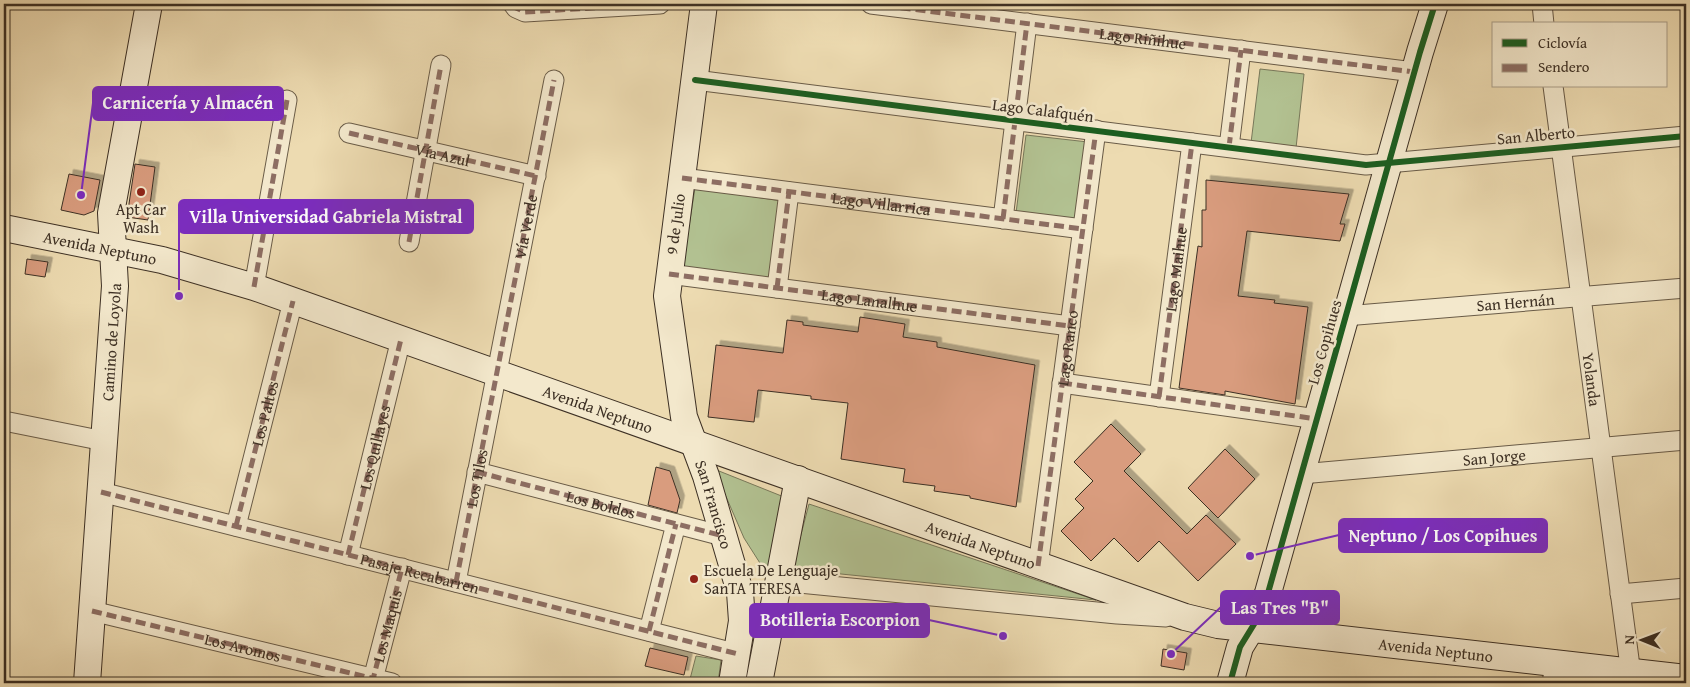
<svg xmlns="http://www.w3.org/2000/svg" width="1690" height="687" viewBox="0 0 1690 687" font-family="'Gentium Book Plus',serif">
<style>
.green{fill:#b2c191;stroke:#78785a}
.building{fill:#d99c7e;stroke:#3d3024;filter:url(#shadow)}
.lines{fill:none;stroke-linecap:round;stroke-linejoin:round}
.street-casing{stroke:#695b47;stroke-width:21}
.secondary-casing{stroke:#3d3024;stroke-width:28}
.street{stroke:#f3e8cc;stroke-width:19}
.secondary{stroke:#f3e8cc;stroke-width:26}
.quiet{stroke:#8d6e63;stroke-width:5;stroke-dasharray:10 5;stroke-linecap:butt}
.cycleway-casing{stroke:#f3e8cc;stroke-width:9}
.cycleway{stroke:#1b5e20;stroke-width:6}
.poi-dot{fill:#8f2418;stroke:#f3e8cc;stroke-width:2}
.labels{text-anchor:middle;stroke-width:5;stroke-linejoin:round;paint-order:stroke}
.street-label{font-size:16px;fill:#3d3024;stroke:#f3e8cc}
.poi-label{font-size:16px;fill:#3d3024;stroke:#f3e8cc}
.leader{fill:none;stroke:#7b2cbf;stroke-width:2}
.callout-dot{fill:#7b2cbf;stroke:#f3e8cc;stroke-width:2}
.callout{fill:#7b2cbf;stroke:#7b2cbf;stroke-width:2}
.callout-label{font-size:18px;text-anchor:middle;font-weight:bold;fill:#fff}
</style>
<defs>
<filter id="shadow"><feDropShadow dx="4.5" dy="-4.5" stdDeviation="0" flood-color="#0004"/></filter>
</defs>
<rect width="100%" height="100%" fill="#eddbb1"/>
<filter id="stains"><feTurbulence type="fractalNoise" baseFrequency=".004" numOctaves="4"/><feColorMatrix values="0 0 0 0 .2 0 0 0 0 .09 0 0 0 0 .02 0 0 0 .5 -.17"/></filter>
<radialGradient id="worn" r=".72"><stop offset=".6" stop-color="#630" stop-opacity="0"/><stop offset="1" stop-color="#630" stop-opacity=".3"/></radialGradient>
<!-- green -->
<g class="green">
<polygon points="1260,69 1304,74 1296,148 1251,143"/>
<polygon points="1026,135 1088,142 1077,221 1016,213"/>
<polygon points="695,188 782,201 772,283 682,271"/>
<polygon points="714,469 784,497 772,582 744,538"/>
<polygon points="809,504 1096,600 792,569"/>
<polygon points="696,656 721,660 718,683 689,683"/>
</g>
<!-- building -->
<g class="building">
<polygon points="135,164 155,167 148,220 127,217"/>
<polygon points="69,174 100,180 94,211 84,215 61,210"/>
<polygon points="1206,180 1349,194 1340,224 1345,224 1340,241 1247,231 1238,296 1275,300 1274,303 1308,307 1295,404 1225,391 1225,395 1179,388 1198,246 1202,247 1202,210 1206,210"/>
<polygon points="27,259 48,262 45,277 25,274"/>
<polygon points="860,317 905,324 903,337 937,342 937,347 1035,365 1016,507 970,498 970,496 934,491 935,486 903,482 905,469 841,459 848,403 811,399 811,396 758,390 754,422 708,417 716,345 783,353 787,320 803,322 803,325 858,332"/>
<polygon points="1111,424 1141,454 1124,471 1187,534 1206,515 1236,544 1198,581 1159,541 1138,562 1114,538 1091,561 1061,531 1084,508 1075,499 1093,481 1074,462"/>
<polygon points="1225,449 1255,479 1218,518 1188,488"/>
<polygon points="656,467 670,471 680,500 677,513 648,505"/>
<polygon points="650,648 688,657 684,675 645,666"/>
<polygon points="1163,649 1187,653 1184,670 1161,666"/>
</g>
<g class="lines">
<defs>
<g id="street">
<polyline points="513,4 516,8 525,12 660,4"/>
<path id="s1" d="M871,4l543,68"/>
<polyline points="1542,4 1544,24"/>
<polyline points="695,80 1366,165 1686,136"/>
<path id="s2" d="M1553,86l78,588"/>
<polyline points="349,133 536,176"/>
<polyline points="1229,147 1241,50"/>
<path id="s3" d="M682,178l401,51"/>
<polyline points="1003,219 1027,23"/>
<polyline points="409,242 441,65"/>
<path id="s4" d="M669,274l401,52"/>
<polyline points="254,287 287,100"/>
<polyline points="777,288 789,192"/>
<path id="s5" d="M1345,316l341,-28"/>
<polyline points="1062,383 1317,419"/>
<polyline points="1159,397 1192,143"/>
<polyline points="4,421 104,441"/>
<path id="s6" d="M477,472l246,64"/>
<path id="s7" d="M1301,474l385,-34"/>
<polyline points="101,492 738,654"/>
<path id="s8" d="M236,526l57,-225"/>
<path id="s9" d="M348,555l53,-216"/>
<path id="s10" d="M1038,566l58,-436"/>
<polyline points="779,581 1117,614 1166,617"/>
<path id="s11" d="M456,582l98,-502"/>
<polyline points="1620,594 1686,588"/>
<polyline points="92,611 392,683"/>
<polyline points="649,631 676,524"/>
<polyline points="372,683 402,568"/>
<polyline points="1552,683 1555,665"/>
</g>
<g id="secondary">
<path id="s12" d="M704,4l-37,292 17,121 22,59 34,116 2,29 -10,62"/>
<path id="s13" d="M4,228l158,32 92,27 931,330 33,8 468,53"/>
<path id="s14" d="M87,683l28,-397 -4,-73 38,-209"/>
<polyline points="759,683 798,479"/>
<polyline points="1230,683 1240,647 1256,621 1268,593 1420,52 1435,4"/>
</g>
</defs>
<!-- street casing -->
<use href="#street" class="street-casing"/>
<!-- secondary casing -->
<use href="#secondary" class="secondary-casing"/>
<!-- street -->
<use href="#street" class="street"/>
<!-- secondary -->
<use href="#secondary" class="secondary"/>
<!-- quiet -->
<g class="quiet">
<polyline points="513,4 516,8 525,12 660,4"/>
<polyline points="871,4 1414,72"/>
<path id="s15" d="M349,133l187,43"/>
<polyline points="1229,147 1241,50"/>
<polyline points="682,178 1083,229"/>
<polyline points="1003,219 1027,23"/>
<polyline points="409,242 441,65"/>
<polyline points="669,274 1070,326"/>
<polyline points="254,287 287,100"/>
<polyline points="777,288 789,192"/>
<polyline points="1062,383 1317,419"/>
<path id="s16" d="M1159,397l33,-254"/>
<polyline points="477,472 723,536"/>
<path id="s17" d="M101,492l637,162"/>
<polyline points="236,526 293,301"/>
<polyline points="348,555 401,339"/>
<polyline points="1038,566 1096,130"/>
<polyline points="456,582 554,80"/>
<path id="s18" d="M92,611l300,72"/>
<polyline points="649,631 676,524"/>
<path id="s19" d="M372,683l30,-115"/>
</g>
<defs>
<g id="cycleway">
<polyline points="695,80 1366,165 1686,136"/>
<polyline points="1230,683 1240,647 1256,621 1268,593 1420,52 1435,4"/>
</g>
</defs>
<!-- cycleway casing -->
<use href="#cycleway" class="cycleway-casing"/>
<!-- cycleway -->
<use href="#cycleway" class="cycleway"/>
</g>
<!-- markers -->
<g class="poi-dot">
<circle cx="141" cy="192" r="5"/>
<circle cx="694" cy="579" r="5"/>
</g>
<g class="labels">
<!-- street labels -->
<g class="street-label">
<text dy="6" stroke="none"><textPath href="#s1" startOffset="274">Lago Riñihue</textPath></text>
<text transform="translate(1043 110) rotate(7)" y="6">Lago Calafquén</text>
<text transform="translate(1536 135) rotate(-5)" y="6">San Alberto</text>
<text dy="6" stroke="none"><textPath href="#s15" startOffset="96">Vía Azul</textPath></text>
<text dy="6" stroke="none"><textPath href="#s3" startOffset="201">Lago Villarrica</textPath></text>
<text transform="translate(675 224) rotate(-82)" y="6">9 de Julio</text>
<text dy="6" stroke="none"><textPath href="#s11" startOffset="362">Vía Verde</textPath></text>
<text dy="6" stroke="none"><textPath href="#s13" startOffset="98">Avenida Neptuno</textPath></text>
<text dy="6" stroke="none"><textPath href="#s16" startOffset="129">Lago Maihue</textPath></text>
<text dy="6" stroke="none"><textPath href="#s4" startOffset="202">Lago Lanalhue</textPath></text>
<text dy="6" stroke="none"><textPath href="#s5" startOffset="171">San Hernán</textPath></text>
<text dy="6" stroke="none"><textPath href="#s14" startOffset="342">Camino de Loyola</textPath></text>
<text transform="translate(1324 342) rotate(-74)" y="6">Los Copihues</text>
<text dy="6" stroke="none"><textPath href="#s10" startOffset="220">Lago Ranco</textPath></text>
<text dy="6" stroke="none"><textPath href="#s2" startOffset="296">Yolanda</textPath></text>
<text dy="6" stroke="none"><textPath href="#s13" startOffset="622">Avenida Neptuno</textPath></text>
<text dy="6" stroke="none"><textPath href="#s8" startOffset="116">Los Paltos</textPath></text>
<text dy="6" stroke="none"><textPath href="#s9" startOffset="111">Los Quillayes</textPath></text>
<text dy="6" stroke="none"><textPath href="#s7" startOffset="194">San Jorge</textPath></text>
<text dy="6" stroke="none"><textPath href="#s11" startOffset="106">Los Tilos</textPath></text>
<text dy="6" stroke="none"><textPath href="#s6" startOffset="128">Los Boldos</textPath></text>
<text dy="6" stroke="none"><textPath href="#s12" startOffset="509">San Francisco</textPath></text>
<text dy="6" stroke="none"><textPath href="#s13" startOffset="1028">Avenida Neptuno</textPath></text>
<text dy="6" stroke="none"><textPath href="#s17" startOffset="329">Pasaje Recabarren</textPath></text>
<text dy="6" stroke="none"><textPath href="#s19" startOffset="59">Los Maquis</textPath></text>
<text dy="6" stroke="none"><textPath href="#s18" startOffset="155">Los Aromos</textPath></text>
<text dy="6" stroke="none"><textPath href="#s13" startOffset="1498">Avenida Neptuno</textPath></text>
</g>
<!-- poi labels -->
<g class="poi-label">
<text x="141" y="215">Apt Car<tspan x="141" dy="18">Wash</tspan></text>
<text x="704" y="576" text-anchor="start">Escuela De Lenguaje<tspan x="704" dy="18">SanTA TERESA</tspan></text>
</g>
</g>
<!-- callouts -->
<path class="leader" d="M81 195L93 103M179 296L179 217M1250 556L1339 535M1171 654L1221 607M1003 636L929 620"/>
<g class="callout-dot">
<circle cx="81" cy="195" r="5"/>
<circle cx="179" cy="296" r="5"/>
<circle cx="1250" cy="556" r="5"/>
<circle cx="1171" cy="654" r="5"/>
<circle cx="1003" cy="636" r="5"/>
</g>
<g class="callout">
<rect x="93" y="87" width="190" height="33" rx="5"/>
<rect x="179" y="200" width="294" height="33" rx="5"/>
<rect x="1339" y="519" width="208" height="33" rx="5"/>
<rect x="1221" y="591" width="118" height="33" rx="5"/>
<rect x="750" y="604" width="179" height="33" rx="5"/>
</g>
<g class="callout-label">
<text x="188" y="109">Carnicería y Almacén</text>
<text x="326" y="223">Villa Universidad Gabriela Mistral</text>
<text x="1443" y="542">Neptuno / Los Copihues</text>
<text x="1280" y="614">Las Tres "B"</text>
<text x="840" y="626">Botilleria Escorpion</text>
</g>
<!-- margin -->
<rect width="1690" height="687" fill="none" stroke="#eddbb1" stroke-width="20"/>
<rect x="5" y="5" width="1680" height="677" fill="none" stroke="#3d3024" stroke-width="2.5"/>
<rect x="10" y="10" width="1670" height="667" fill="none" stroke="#3d3024"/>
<!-- legend -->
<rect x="1492" y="22" width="175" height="65" fill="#f3e8cc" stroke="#aa9e89"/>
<rect x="1502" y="39" width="25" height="8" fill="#1b5e20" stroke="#aa9e89"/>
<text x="1538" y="48" font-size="15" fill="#3d3024">Ciclovía</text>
<rect x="1502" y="64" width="25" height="8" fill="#8d6e63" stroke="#aa9e89"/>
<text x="1538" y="72" font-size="15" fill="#3d3024">Sendero</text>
<!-- north arrow -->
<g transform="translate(1642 640) rotate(271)" stroke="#f3e8cc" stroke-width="4" paint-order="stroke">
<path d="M0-4L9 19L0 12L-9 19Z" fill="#3d3024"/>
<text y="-8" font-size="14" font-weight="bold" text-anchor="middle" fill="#3d3024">N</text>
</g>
<rect width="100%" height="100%" filter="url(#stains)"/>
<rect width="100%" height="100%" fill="url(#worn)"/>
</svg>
